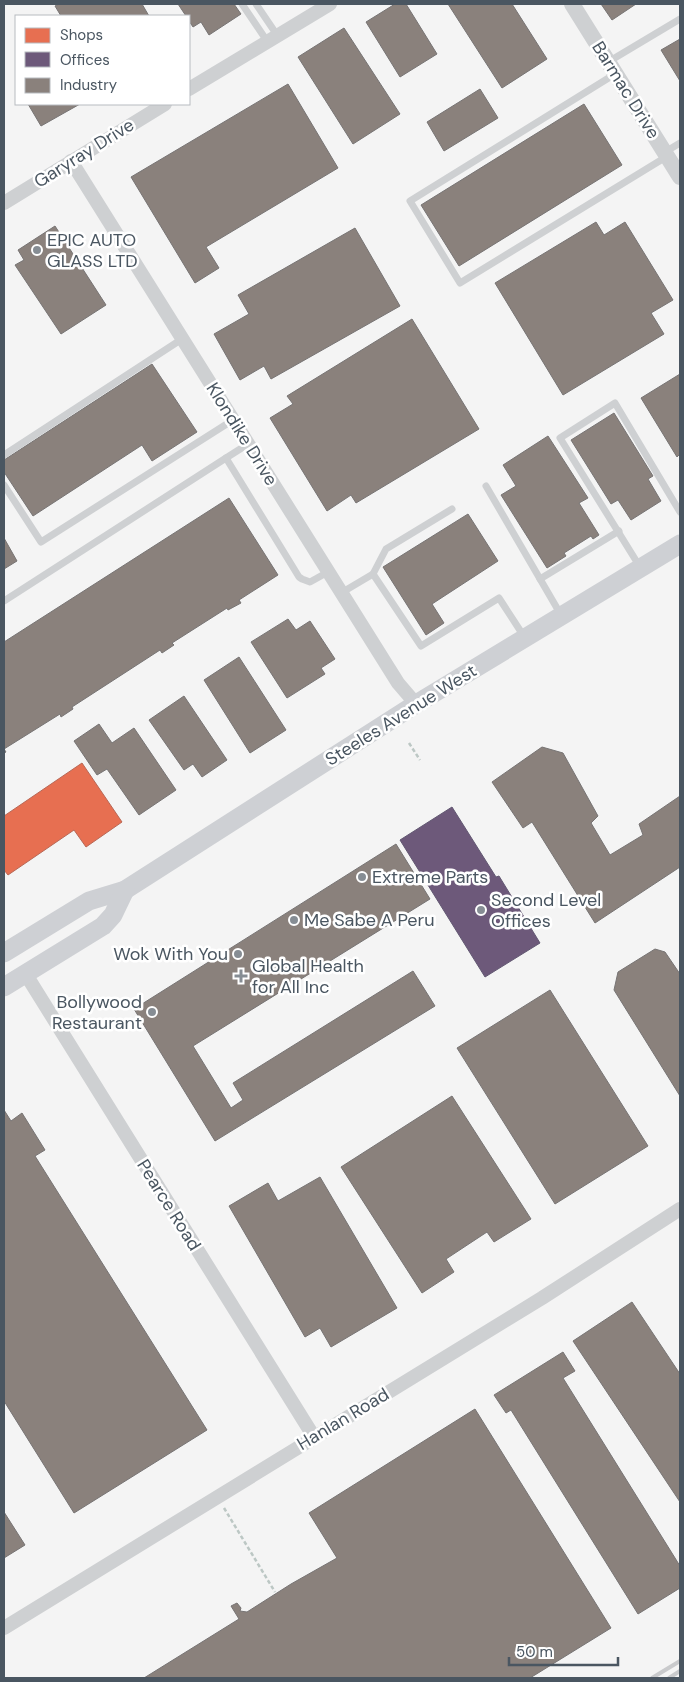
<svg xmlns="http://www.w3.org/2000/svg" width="684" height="1682" viewBox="0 0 684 1682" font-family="'DM Sans',sans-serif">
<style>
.shops{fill:#e76f51;stroke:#b86856}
.offices{fill:#6d597a;stroke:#625872}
.industry{fill:#8a817c;stroke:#777474}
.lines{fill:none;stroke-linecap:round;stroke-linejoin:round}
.path{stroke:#bcc7c4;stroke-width:2.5;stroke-dasharray:4 2.5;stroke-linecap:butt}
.service{stroke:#ced0d2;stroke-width:7}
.minor{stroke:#ced0d2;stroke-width:14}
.tertiary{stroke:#ced0d2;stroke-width:16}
.secondary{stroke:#ced0d4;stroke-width:19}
.rail{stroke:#c9cacc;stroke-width:4}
.poi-dot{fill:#868d94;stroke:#fff;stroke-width:2}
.labels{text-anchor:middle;stroke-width:5;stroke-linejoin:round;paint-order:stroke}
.street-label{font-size:18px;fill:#4a5661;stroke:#fff}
.poi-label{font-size:18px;fill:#4a5661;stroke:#fff;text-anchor:start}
</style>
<rect width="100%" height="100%" fill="#f4f4f4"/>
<!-- shops -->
<polygon class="shops" points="82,763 122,822 86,847 74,830 8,875 4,870 4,816"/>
<!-- offices -->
<polygon class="offices" points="452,807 496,877 499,876 540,943 485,977 400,840"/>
<!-- industry -->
<g class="industry">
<polygon points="59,4 142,4 149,16 61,16 55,6"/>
<polygon points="178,4 234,4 241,14 209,35 201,22 193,27 189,21 189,16 186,16"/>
<polygon points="395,4 406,4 437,54 400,77 366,22"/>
<polygon points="448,4 512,4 547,59 502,88"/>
<polygon points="601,4 636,4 612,20"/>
<polygon points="344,28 400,114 353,144 298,57"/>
<polygon points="680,39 680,81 661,50"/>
<polygon points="288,84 338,168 206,247 219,268 195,283 131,177"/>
<polygon points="480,89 498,118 444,151 427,122"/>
<polygon points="28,104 80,104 41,126"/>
<polygon points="584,104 622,165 459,266 421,205"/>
<polygon points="596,222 604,235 625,222 673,300 651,313 664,334 563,395 495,283"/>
<polygon points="55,226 106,305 61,334 15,265 24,260 18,250"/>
<polygon points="355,228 400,306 271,379 264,366 240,380 214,334 249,314 238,295"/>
<polygon points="412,319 479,429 356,503 351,495 327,511 270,418 293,404 287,396"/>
<polygon points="152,364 197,432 152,461 142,445 33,516 4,472 4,460"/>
<polygon points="680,374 680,454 677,457 641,398"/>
<polygon points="614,413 653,476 648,479 661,501 631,520 618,500 611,504 571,440"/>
<polygon points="548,436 588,498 579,503 599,535 593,539 591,536 564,553 566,556 547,568 501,495 516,486 503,465"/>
<polygon points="229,498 278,575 239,600 241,603 228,610 227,608 172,643 174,645 162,653 160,650 72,707 73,709 61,717 60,714 4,749 6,752 4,753 4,642"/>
<polygon points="468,514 498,561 432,604 444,623 426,635 383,567"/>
<polygon points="4,538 17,561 4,569"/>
<polygon points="288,619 296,630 310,621 335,659 321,668 325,674 287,698 251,642"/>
<polygon points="239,657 286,730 250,753 204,680"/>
<polygon points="184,696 227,760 202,777 193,764 184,770 149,720"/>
<polygon points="99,724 112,743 134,728 176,790 139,815 107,769 97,775 74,741"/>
<polygon points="542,747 563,753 598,816 591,823 610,855 643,835 639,824 680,796 680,867 595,923 532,822 523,828 492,782"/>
<polygon points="396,844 430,899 193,1046 231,1108 243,1100 233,1083 413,971 435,1006 215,1141 134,1009"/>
<polygon points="655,949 665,952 680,974 680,1096 614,990 618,972"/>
<polygon points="550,990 648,1146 555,1204 457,1048"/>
<polygon points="452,1096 531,1219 494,1242 487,1232 446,1259 454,1272 422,1293 341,1167"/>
<polygon points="4,1110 11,1121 22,1113 45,1150 35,1156 207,1430 74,1513 4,1401"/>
<polygon points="320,1177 397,1308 331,1347 320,1328 305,1337 229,1206 268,1183 278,1201"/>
<polygon points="632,1302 680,1374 680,1502 573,1341"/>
<polygon points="563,1352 575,1371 563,1378 680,1566 680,1588 638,1614 511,1410 506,1413 494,1395"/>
<polygon points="475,1409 611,1628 530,1678 144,1678 239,1619 231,1606 237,1603 241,1608 240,1611 247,1612 291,1584 337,1558 309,1513"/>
<polygon points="4,1512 25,1545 4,1558"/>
</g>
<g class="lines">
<!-- path -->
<g class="path">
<polyline points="409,743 420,760"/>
<polyline points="224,1508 275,1592"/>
</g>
<!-- service -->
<g class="service">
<polyline points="242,4 267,41"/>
<polyline points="256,4 277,35"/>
<polyline points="608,62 680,19"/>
<polyline points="615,74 410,201 460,283 666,157"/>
<polyline points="665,152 680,143"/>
<polyline points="4,455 182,339"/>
<polyline points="226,458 248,444"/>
<polyline points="4,485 41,542 233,420"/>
<polyline points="486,486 561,615"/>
<polyline points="640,567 560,438 615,403 680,512"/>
<polyline points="373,574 386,549 452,509"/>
<polyline points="540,579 619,531"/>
<polyline points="341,593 373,574 421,646 499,598 525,638"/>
<polyline points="4,601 226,458 299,577 302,579 310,582 328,572"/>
</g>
<!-- minor -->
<g class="minor">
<polyline points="189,89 330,4"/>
<polyline points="71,161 398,683 416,704"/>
<polyline points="4,203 165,104"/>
<polyline points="25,973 314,1437"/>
<polyline points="4,1628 542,1298 680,1209"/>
</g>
<!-- tertiary -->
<polyline class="tertiary" points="572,4 680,177"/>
<!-- secondary -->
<g class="secondary">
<polyline points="4,953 89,901 125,890 416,704 680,544"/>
<polyline points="4,987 103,926 113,915 125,890"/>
</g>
<!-- rail -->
<g class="rail">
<polyline points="652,1678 680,1661"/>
<polyline points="669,1678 680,1671"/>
</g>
</g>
<!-- markers -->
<g class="poi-dot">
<circle cx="37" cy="250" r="5"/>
<circle cx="362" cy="877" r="5"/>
<circle cx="481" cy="910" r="5"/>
<circle cx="294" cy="920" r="5"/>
<circle cx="238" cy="954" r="5"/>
<path d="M238.5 968.5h5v5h5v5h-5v5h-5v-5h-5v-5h5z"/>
<circle cx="152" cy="1012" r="5"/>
</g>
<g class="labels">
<!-- street labels -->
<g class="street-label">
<text transform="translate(626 90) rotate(58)" y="6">Barmac Drive</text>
<text transform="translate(84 153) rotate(-32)" y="6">Garyray Drive</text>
<text transform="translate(242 434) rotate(58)" y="6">Klondike Drive</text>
<text transform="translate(401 715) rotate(-32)" y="6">Steeles Avenue West</text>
<text transform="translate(169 1205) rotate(58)" y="6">Pearce Road</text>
<text transform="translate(343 1419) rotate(-31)" y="6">Hanlan Road</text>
</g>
<!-- poi labels -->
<g class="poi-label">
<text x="47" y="246">EPIC AUTO<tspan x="47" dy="21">GLASS LTD</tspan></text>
<text x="372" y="883">Extreme Parts</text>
<text x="491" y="906">Second Level<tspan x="491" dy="21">Offices</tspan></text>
<text x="304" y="926">Me Sabe A Peru</text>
<text x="228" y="960" text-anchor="end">Wok With You</text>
<text x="252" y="972">Global Health<tspan x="252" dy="21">for All Inc</tspan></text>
<text x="142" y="1008" text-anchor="end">Bollywood<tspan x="142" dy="21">Restaurant</tspan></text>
</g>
</g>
<!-- border -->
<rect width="684" height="1682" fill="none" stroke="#4a5661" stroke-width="10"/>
<!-- legend -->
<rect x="15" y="15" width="175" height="90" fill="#ffffff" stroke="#b7bbc0"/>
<rect x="25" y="28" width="25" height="15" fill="#e76f51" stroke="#b7bbc0"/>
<text x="60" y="40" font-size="15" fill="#4a5661">Shops</text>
<rect x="25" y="52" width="25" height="15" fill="#6d597a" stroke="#b7bbc0"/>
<text x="60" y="65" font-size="15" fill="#4a5661">Offices</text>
<rect x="25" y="78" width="25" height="15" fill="#8a817c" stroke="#b7bbc0"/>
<text x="60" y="90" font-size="15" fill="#4a5661">Industry</text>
<!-- scale -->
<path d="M509 1657v8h109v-8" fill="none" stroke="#4a5661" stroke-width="2.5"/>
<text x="516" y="1657" font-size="15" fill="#4a5661" stroke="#ffffff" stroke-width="4" paint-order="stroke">50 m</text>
</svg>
